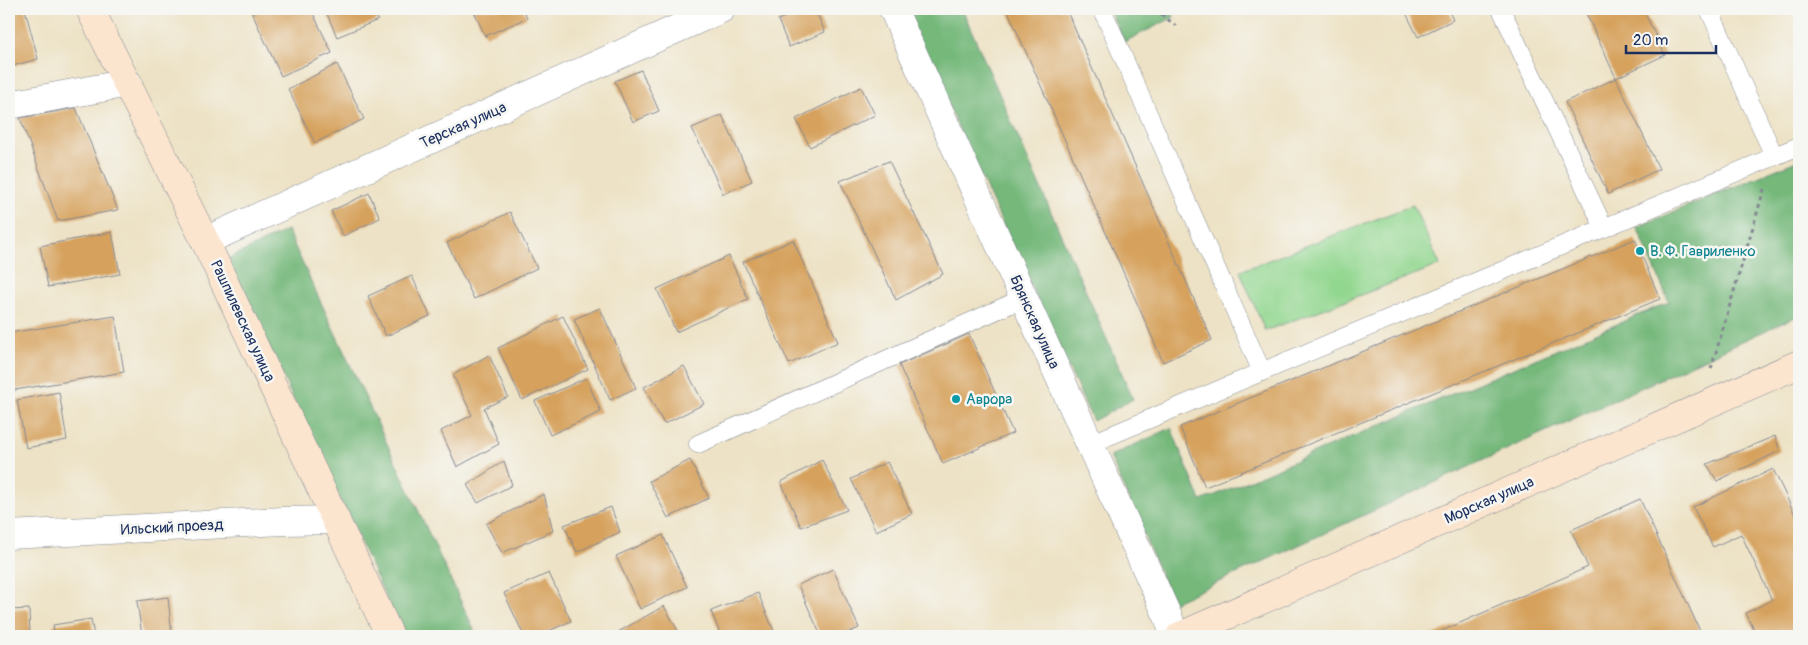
<svg xmlns="http://www.w3.org/2000/svg" width="1808" height="645" viewBox="0 0 1808 645" font-family="Pangolin,sans-serif">
<style>
.green{fill:#92d78f;stroke:#568376}
.forest{fill:#75b87a;stroke:#48746c}
.building{fill:#d6a15b}
.lines{fill:none;stroke-linecap:round;stroke-linejoin:round}
.lane-casing{stroke:#848892;stroke-width:19}
.street-casing{stroke:#848892;stroke-width:29}
.secondary-casing{stroke:#848892;stroke-width:29}
.path{stroke:#848892;stroke-width:3;stroke-dasharray:4 4;stroke-linecap:butt}
.lane{stroke:#fff;stroke-width:18}
.street{stroke:#fff;stroke-width:28}
.secondary{stroke:#fbe5cf;stroke-width:28}
.culture-dot{fill:#0f9aa8;stroke:#f6f6f2;stroke-width:2}
.labels{text-anchor:middle;stroke-width:5;stroke-linejoin:round;paint-order:stroke}
.street-label{font-size:15px;fill:#1b2f5e;stroke:#f6f6f2}
.culture-label{font-size:15px;fill:#0d838f;stroke:#f6f6f2;text-anchor:start}
</style>
<rect width="100%" height="100%" fill="#f6f6f2"/>
<filter id="ink" filterUnits="userSpaceOnUse"><feTurbulence type="fractalNoise" baseFrequency=".02" numOctaves="2"/><feDisplacementMap in="SourceGraphic" scale="10" xChannelSelector="R" yChannelSelector="G"/><feConvolveMatrix kernelMatrix="1 2 1 2 8 2 1 2 1" color-interpolation-filters="sRGB"/></filter>
<filter id="wash" filterUnits="userSpaceOnUse"><feTurbulence type="fractalNoise" baseFrequency=".0096" numOctaves="4" result="noise"/><feDisplacementMap in="SourceGraphic" scale="20" xChannelSelector="R" yChannelSelector="G"/><feGaussianBlur stdDeviation="1.12" result="paint"/><feColorMatrix in="noise" values="0 0 0 0 0 0 0 0 0 0 0 0 0 0 0 0 0 1.4 0 .05"/><feComposite in="paint" operator="in"/></filter>
<g filter="url(#wash)">
<rect width="100%" height="100%" fill="#ede2c5"/>
<!-- green -->
<polygon class="green" points="1413,205 1440,265 1265,331 1240,271"/>
<!-- forest -->
<g class="forest">
<polygon points="904,9 962,9 1133,399 1093,421"/>
<polygon points="1109,9 1170,9 1174,17 1124,42"/>
<polygon points="1799,160 1799,315 1173,603 1110,456 1171,428 1201,501 1669,302 1637,227"/>
<polygon points="287,230 477,636 404,636 228,259"/>
</g>
<g id="blocks">
<!-- building -->
<g class="building">
<polygon points="9,9 25,9 38,59 9,67"/>
<polygon points="261,9 311,9 332,53 281,76 252,13"/>
<polygon points="325,9 373,9 378,20 337,37"/>
<polygon points="473,9 523,9 527,18 485,36"/>
<polygon points="804,9 815,9 825,32 789,47 778,20"/>
<polygon points="1007,9 1066,9 1212,340 1163,362"/>
<polygon points="1404,9 1448,9 1453,20 1418,37"/>
<polygon points="1584,9 1643,9 1665,55 1616,78"/>
<polygon points="337,64 364,119 315,143 288,89"/>
<polygon points="641,70 659,111 633,122 615,81"/>
<polygon points="1616,78 1659,169 1608,194 1565,102"/>
<polygon points="861,87 875,115 810,147 796,119"/>
<polygon points="76,108 118,210 58,221 20,118"/>
<polygon points="722,115 752,181 723,194 692,128"/>
<polygon points="889,161 943,274 896,300 840,181"/>
<polygon points="369,193 380,218 343,236 331,211"/>
<polygon points="510,212 537,268 474,299 447,243"/>
<polygon points="112,232 120,274 48,287 40,246"/>
<polygon points="1635,239 1660,299 1205,487 1180,427"/>
<polygon points="793,240 838,342 789,364 743,262"/>
<polygon points="729,256 748,299 676,332 657,289"/>
<polygon points="412,276 430,316 386,336 368,296"/>
<polygon points="600,308 636,388 610,400 574,319"/>
<polygon points="115,316 124,372 9,391 9,333"/>
<polygon points="563,316 588,369 522,400 498,348"/>
<polygon points="969,334 1013,433 943,464 899,365"/>
<polygon points="489,355 508,397 484,408 499,444 457,467 441,431 472,415 453,375"/>
<polygon points="684,366 704,404 664,424 644,387"/>
<polygon points="586,378 601,412 550,435 535,401"/>
<polygon points="59,392 67,440 26,448 17,400"/>
<polygon points="1775,436 1780,451 1717,481 1707,464"/>
<polygon points="690,460 709,498 668,518 649,481"/>
<polygon points="822,460 847,510 801,527 781,482"/>
<polygon points="504,461 512,485 478,503 467,485"/>
<polygon points="887,462 912,514 876,531 851,479"/>
<polygon points="1773,469 1799,523 1799,636 1757,636 1746,613 1772,600 1741,534 1713,547 1693,507"/>
<polygon points="544,494 553,531 502,553 486,524"/>
<polygon points="1640,499 1700,631 1687,636 1430,636 1588,567 1571,530"/>
<polygon points="611,507 620,532 577,552 564,525"/>
<polygon points="663,535 687,587 640,609 616,556"/>
<polygon points="833,569 859,628 840,636 821,636 798,585"/>
<polygon points="549,573 571,621 538,636 524,636 504,593"/>
<polygon points="758,593 776,636 721,636 711,611"/>
<polygon points="168,597 172,636 142,636 137,601"/>
<polygon points="664,606 681,636 611,636"/>
<polygon points="29,609 30,636 9,636 9,610"/>
<polygon points="91,619 94,636 55,636 53,625"/>
</g>
</g>
</g>
<g filter="url(#ink)">
<use href="#blocks" fill-opacity="0" stroke="#848892" stroke-width="1"/>
<g class="lines">
<defs>
<g id="lane">
<polyline points="1102,9 1262,372"/>
<polyline points="1501,9 1604,228"/>
<polyline points="1709,9 1774,156"/>
<polyline points="698,444 1024,298"/>
<polyline points="1090,444 1799,146"/>
</g>
<g id="street">
<polyline points="893,9 1169,619 1174,636"/>
<polyline points="9,105 128,83"/>
<polyline points="205,241 721,9"/>
<polyline points="9,535 284,521 336,520"/>
</g>
<g id="secondary">
<polyline points="90,9 205,241 390,636"/>
<polyline points="1180,636 1799,364"/>
</g>
</defs>
<!-- lane casing -->
<use href="#lane" class="lane-casing"/>
<!-- street casing -->
<use href="#street" class="street-casing"/>
<!-- secondary casing -->
<use href="#secondary" class="secondary-casing"/>
<!-- path -->
<g class="path">
<polyline points="1155,9 1176,26"/>
<polyline points="1711,369 1765,186"/>
</g>
<!-- lane -->
<use href="#lane" class="lane"/>
<!-- street -->
<use href="#street" class="street"/>
<!-- secondary -->
<use href="#secondary" class="secondary"/>
</g>
</g>
<!-- markers -->
<g class="culture-dot">
<circle cx="1640" cy="251" r="5"/>
<circle cx="956" cy="399" r="5"/>
</g>
<g class="labels">
<!-- street labels -->
<g class="street-label">
<text transform="translate(463 125) rotate(-24)" y="5">Терская улица</text>
<text transform="translate(243 321) rotate(65)" y="5">Рашпилевская улица</text>
<text transform="translate(1035 322) rotate(66)" y="5">Брянская улица</text>
<text transform="translate(1489 500) rotate(-24)" y="5">Морская улица</text>
<text transform="translate(172 527) rotate(-3)" y="5">Ильский проезд</text>
</g>
<!-- culture labels -->
<g class="culture-label">
<text x="1650" y="256">В. Ф. Гавриленко</text>
<text x="966" y="404">Аврора</text>
</g>
</g>
<!-- margin -->
<rect width="1808" height="645" fill="none" stroke="#f6f6f2" stroke-width="30"/>
<!-- scale -->
<path d="M1626 45v8h90v-8" fill="none" stroke="#1b2f5e" stroke-width="2.5"/>
<text x="1633" y="45" font-size="15" fill="#1b2f5e" stroke="#f6f6f2" stroke-width="4" paint-order="stroke">20 m</text>
</svg>
